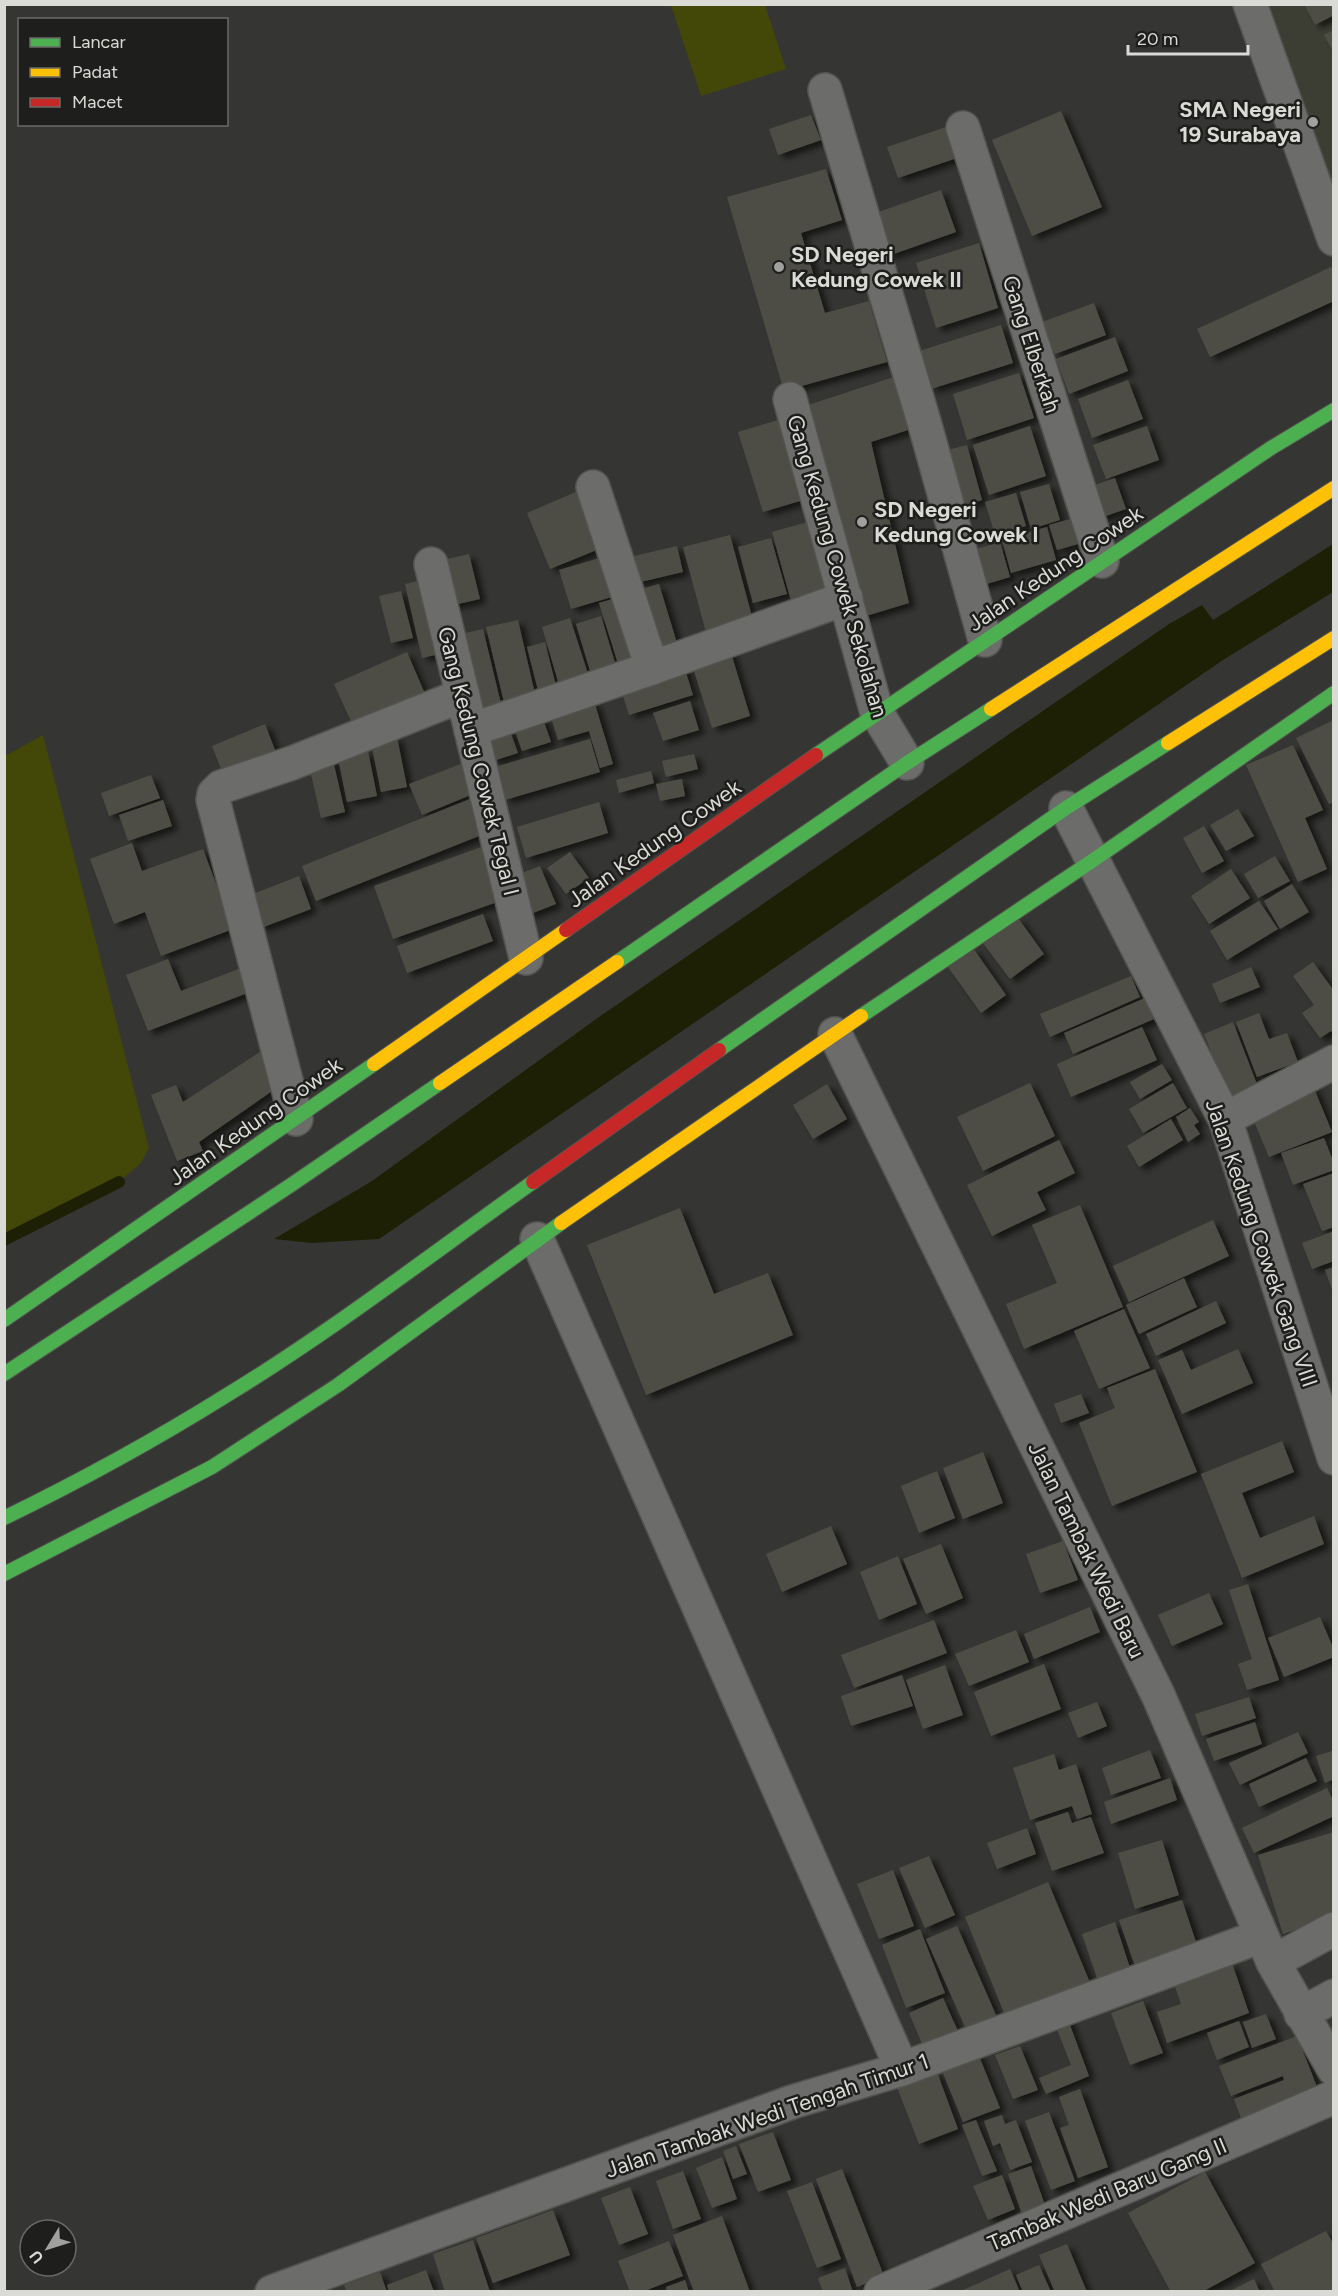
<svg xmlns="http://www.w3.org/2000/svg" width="1338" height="2296" viewBox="0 0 1338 2296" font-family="Figtree,sans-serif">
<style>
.built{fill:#3c3d33}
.green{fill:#434707}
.water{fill:#1d2005}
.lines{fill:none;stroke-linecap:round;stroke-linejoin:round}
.stream{stroke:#1d2005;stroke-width:12}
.building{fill:#4e4e44;filter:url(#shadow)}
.street-casing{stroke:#535350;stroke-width:36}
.fast-casing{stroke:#535350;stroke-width:16}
.slow-casing{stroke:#535350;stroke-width:16}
.jam-casing{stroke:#535350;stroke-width:16}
.street{stroke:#6c6c6a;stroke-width:33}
.fast{stroke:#4caf50;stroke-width:14}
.slow{stroke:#ffc107;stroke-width:14}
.jam{stroke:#c62828;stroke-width:14}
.poi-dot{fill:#a0a19e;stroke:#1e1e1c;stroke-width:2}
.labels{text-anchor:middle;stroke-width:5;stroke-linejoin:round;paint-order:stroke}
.poi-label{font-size:22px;font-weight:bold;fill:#dadad7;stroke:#1e1e1c;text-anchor:start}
.street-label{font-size:22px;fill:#dadad7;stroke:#1e1e1c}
</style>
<defs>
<filter id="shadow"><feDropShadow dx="6" dy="4" stdDeviation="3" flood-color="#0009"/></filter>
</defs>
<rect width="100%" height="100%" fill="#353633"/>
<!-- built -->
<polygon class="built" points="1250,5 1333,5 1333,239"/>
<!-- green -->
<g class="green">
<polygon points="671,5 765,5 786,69 701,96"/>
<polygon points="43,735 149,1148 141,1163 119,1182 5,1240 5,756"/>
</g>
<!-- water -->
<polygon class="water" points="1333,544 1333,592 1223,660 379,1239 312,1243 274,1239 372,1181 599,1017 1169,624 1202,605 1213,620"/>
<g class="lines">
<!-- stream -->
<polyline class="stream" points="4,1240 119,1182"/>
</g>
<!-- building -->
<g class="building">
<polygon points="1304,4 1334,4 1334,15 1315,25"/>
<polygon points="1334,30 1334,53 1324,35"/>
<polygon points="1061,111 1102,207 1032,236 992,140"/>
<polygon points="811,115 821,140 778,155 769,129"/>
<polygon points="949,126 960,157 898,178 887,147"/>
<polygon points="826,169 842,220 801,233 825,313 869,301 887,362 784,391 727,197"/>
<polygon points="941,190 956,232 888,256 873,214"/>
<polygon points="979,243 998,308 936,328 916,263"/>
<polygon points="1331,267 1334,274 1334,301 1210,357 1197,329"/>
<polygon points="1094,303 1106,335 1055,354 1042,322"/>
<polygon points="1001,325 1013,363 931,389 919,351"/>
<polygon points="1115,337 1128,371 1069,394 1056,359"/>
<polygon points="1019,373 1034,418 967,440 953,394"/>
<polygon points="897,376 908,430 871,442 909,603 856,619 805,406"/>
<polygon points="1128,380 1143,419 1092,438 1078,399"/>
<polygon points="785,418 810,498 763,512 738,432"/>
<polygon points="1030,426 1046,476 989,495 973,445"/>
<polygon points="1147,426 1159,460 1106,479 1093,445"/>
<polygon points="967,445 982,500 951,509 936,453"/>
<polygon points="1115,478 1126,509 1100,518 1089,487"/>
<polygon points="1049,484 1060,520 1031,529 1020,492"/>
<polygon points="585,488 609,545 550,569 527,513"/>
<polygon points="1016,493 1026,526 995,535 985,502"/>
<polygon points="1077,517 1085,542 1057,550 1049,525"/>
<polygon points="818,519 840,595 793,608 772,532"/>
<polygon points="1047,527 1056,560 1011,573 1002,540"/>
<polygon points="730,535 754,624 707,636 683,547"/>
<polygon points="771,538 787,594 753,603 738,547"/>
<polygon points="1000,542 1010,577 980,586 969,551"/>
<polygon points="677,546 683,572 636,583 630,557"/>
<polygon points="469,554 480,599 445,607 435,562"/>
<polygon points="610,555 622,594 571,609 559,570"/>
<polygon points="431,578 448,652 422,658 405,584"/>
<polygon points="659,584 680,653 652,661 631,592"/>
<polygon points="401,591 413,638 391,643 379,596"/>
<polygon points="626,595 646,661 620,670 599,603"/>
<polygon points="601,616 616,666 591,674 576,624"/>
<polygon points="570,618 590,680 560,688 542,627"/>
<polygon points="518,620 535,694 504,702 486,627"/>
<polygon points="483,629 502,708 472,716 453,636"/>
<polygon points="545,642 558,694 540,698 527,647"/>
<polygon points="729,646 750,716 712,728 690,658"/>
<polygon points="407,652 425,694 353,726 334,684"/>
<polygon points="683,663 693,695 629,715 619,683"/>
<polygon points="594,701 613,764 600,768 589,731 558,740 550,714"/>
<polygon points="690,701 699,730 663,741 653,713"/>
<polygon points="542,716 551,742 522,751 513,725"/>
<polygon points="1334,720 1334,802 1329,804 1296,738"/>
<polygon points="265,724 280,763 227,784 212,746"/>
<polygon points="509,728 518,753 493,761 484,736"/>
<polygon points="397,737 407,787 381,792 371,742"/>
<polygon points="590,739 600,772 505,800 495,767"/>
<polygon points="1293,745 1323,810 1305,818 1327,869 1298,882 1246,765"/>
<polygon points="368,751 377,796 347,802 338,758"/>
<polygon points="694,754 698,769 666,777 662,761"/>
<polygon points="332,756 345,812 321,818 308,761"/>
<polygon points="466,762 478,792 422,815 409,784"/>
<polygon points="651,771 654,783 619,793 616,780"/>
<polygon points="151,775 160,798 109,816 101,793"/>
<polygon points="682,779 685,796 660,801 656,784"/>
<polygon points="470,799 484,834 316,901 302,866"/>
<polygon points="163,800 172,826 128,841 119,815"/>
<polygon points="599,802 608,833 526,858 517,827"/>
<polygon points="1238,809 1254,836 1226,851 1210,825"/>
<polygon points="1204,826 1224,861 1202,873 1183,838"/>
<polygon points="132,843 142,871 203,849 233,929 161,956 145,912 114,924 90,859"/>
<polygon points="484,846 503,900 393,939 374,886"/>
<polygon points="570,852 589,878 566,894 547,868"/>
<polygon points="1275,856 1290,881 1258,898 1244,874"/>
<polygon points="540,866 556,904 528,915 512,877"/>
<polygon points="1231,869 1250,898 1209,924 1191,896"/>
<polygon points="299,876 311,909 261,928 248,896"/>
<polygon points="1292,884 1309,912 1280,929 1264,901"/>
<polygon points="1259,901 1278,929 1227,960 1210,931"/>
<polygon points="483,914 493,941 407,973 397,946"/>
<polygon points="1018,918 1044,954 1010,979 983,943"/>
<polygon points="973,948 1006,995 981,1013 948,967"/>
<polygon points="168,959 181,991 249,965 258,989 148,1031 126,975"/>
<polygon points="1313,962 1334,991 1334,1033 1331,1031 1320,1038 1302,1013 1314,1005 1293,976"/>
<polygon points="1251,967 1260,987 1220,1003 1212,984"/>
<polygon points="1131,976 1140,997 1050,1037 1040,1014"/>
<polygon points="1145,998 1154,1019 1073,1054 1064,1033"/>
<polygon points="1259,1013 1269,1039 1287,1033 1298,1062 1257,1077 1236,1022"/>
<polygon points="1233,1022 1260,1092 1231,1103 1204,1034"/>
<polygon points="1142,1027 1157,1060 1071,1097 1057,1064"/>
<polygon points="263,1050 275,1089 199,1142 203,1151 177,1161 151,1095 176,1085 183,1102"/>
<polygon points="1162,1064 1172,1080 1140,1099 1130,1082"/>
<polygon points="1030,1083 1055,1136 983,1171 957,1117"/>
<polygon points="1173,1083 1187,1108 1143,1133 1129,1109"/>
<polygon points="827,1084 847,1119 813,1139 793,1105"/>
<polygon points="1313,1086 1332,1132 1269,1157 1250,1112"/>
<polygon points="1190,1108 1199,1122 1194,1125 1200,1134 1188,1142 1176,1117"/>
<polygon points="1171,1119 1183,1140 1139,1167 1127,1146"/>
<polygon points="1324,1138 1334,1163 1334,1170 1293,1185 1281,1153"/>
<polygon points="1059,1140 1075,1173 1037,1192 1046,1210 992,1236 967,1185"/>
<polygon points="1334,1173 1334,1227 1322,1231 1303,1184"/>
<polygon points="1080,1205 1123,1307 1024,1349 1006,1304 1057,1283 1032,1225"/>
<polygon points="680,1208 714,1294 768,1273 793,1335 646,1395 587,1245"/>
<polygon points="1213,1220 1229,1256 1129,1302 1113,1266"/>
<polygon points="1334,1231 1334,1261 1312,1269 1302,1243"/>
<polygon points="1334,1267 1334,1292 1333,1292 1325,1270"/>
<polygon points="1184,1278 1197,1307 1139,1334 1126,1305"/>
<polygon points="1216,1301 1226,1323 1156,1356 1146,1334"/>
<polygon points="1124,1309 1150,1368 1099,1389 1074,1331"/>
<polygon points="1238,1349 1253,1383 1182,1414 1158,1360 1182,1350 1191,1370"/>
<polygon points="1155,1369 1197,1472 1112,1506 1079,1423 1115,1408 1107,1388"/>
<polygon points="1081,1394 1089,1413 1061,1423 1054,1404"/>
<polygon points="1282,1441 1294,1472 1242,1493 1260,1538 1314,1516 1324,1544 1242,1578 1201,1474"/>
<polygon points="983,1452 1003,1503 963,1519 943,1468"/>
<polygon points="937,1471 955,1518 919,1533 901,1486"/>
<polygon points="831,1526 847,1564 782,1592 766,1554"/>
<polygon points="1063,1541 1078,1580 1040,1593 1026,1554"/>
<polygon points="941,1544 963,1598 926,1614 903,1559"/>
<polygon points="898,1556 917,1604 879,1620 860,1572"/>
<polygon points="1248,1584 1279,1680 1247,1690 1238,1664 1252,1659 1229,1590"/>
<polygon points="1209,1593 1223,1624 1172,1646 1158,1615"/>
<polygon points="1090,1607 1100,1632 1034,1659 1024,1634"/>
<polygon points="1320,1617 1334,1650 1334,1657 1284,1677 1268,1638"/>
<polygon points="934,1620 947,1653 854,1688 841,1655"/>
<polygon points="1016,1630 1029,1662 969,1686 955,1654"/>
<polygon points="1044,1664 1061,1709 991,1736 974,1692"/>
<polygon points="945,1665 963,1715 923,1729 906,1680"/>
<polygon points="902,1675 913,1706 851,1726 841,1696"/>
<polygon points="1249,1697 1256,1718 1202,1736 1195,1714"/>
<polygon points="1097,1702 1107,1726 1078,1738 1068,1713"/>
<polygon points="1255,1722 1262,1744 1214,1761 1206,1739"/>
<polygon points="1298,1732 1308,1753 1240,1785 1229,1763"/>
<polygon points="1150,1750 1161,1778 1111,1795 1102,1768"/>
<polygon points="1332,1751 1334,1779 1325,1783 1316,1756"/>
<polygon points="1054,1754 1059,1770 1076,1764 1092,1814 1077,1819 1072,1806 1030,1820 1013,1768"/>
<polygon points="1306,1758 1317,1781 1259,1807 1249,1784"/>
<polygon points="1170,1778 1177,1800 1111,1824 1104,1802"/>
<polygon points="1327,1788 1334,1802 1334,1816 1254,1853 1242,1828"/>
<polygon points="1068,1812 1072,1823 1091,1817 1104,1853 1052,1871 1035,1823"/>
<polygon points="1027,1828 1036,1854 997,1869 987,1843"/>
<polygon points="1334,1832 1334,1918 1283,1934 1258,1855"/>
<polygon points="1162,1840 1179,1895 1135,1909 1118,1853"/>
<polygon points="929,1856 955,1915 925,1928 899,1868"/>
<polygon points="893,1870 914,1926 879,1939 857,1884"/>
<polygon points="1048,1882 1091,1985 1007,2020 965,1917"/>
<polygon points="1182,1900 1199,1951 1137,1972 1119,1920"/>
<polygon points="1115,1922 1133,1977 1100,1987 1082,1934"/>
<polygon points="957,1926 996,2015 966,2029 926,1939"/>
<polygon points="920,1929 945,1993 906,2008 882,1945"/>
<polygon points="1232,1963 1249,2013 1167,2043 1157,2012 1181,2004 1174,1984"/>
<polygon points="943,1998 958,2031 923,2046 909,2013"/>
<polygon points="1143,2001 1163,2053 1130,2065 1111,2013"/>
<polygon points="1266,2014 1276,2039 1252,2048 1243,2022"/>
<polygon points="1067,2017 1089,2076 1046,2094 1039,2078 1071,2065 1054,2022"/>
<polygon points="1239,2021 1249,2047 1217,2060 1207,2033"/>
<polygon points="1297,2036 1319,2092 1242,2121 1234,2099 1284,2080 1283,2076 1231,2096 1219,2066"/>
<polygon points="1020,2046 1038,2090 1013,2099 995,2055"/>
<polygon points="977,2051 1000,2108 963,2122 940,2066"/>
<polygon points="937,2072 958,2129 919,2144 897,2087"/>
<polygon points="1080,2089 1108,2167 1078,2178 1060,2128 1069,2125 1059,2097"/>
<polygon points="1049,2112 1075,2181 1051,2190 1025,2121"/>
<polygon points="1002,2115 1005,2124 1016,2120 1032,2162 1010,2170 1000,2143 993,2146 984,2121"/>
<polygon points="976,2120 997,2171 982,2176 962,2125"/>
<polygon points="773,2132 791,2180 758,2192 739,2144"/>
<polygon points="736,2146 747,2174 733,2179 723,2151"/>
<polygon points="722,2157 737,2199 712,2208 696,2168"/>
<polygon points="1031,2166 1045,2205 1022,2214 1008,2174"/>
<polygon points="842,2169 884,2276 857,2287 816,2179"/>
<polygon points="683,2171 701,2219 673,2229 656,2181"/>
<polygon points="1205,2172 1255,2263 1202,2292 1171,2292 1128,2213"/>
<polygon points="1002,2175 1015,2209 988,2220 973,2186"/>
<polygon points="812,2182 841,2259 817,2268 787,2191"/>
<polygon points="630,2187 648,2234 619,2245 601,2198"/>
<polygon points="553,2210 570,2255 493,2283 476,2238"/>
<polygon points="722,2216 750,2292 694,2292 673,2235"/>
<polygon points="1326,2231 1334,2245 1334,2292 1275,2292 1261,2264"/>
<polygon points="473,2240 490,2292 445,2292 433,2254"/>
<polygon points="669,2241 683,2276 642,2292 630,2292 618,2261"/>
<polygon points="1067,2244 1087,2292 1055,2292 1039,2255"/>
<polygon points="1039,2265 1051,2292 1023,2292 1016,2275"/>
<polygon points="845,2268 853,2292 823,2292 818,2278"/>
<polygon points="1010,2269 1020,2292 959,2292 981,2282"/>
<polygon points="426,2270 434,2292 389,2292 387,2285"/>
<polygon points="380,2272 387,2292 347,2292 344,2285"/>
<polygon points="1254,2279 1260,2292 1228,2292"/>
<polygon points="685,2280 689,2292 667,2292 666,2287"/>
</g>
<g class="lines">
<defs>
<g id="street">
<polyline points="1250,4 1334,239"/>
<polyline points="825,90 925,425 985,640"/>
<polyline points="963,128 1102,561"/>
<polyline points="790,399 877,713 907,763"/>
<polyline points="593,487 652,668"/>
<polyline points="431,564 526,958"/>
<polyline points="471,730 652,668 846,598"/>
<polyline points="1066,808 1225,1119 1334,1458"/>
<polyline points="835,1034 1159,1697 1273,1962 1334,2069"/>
<polyline points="296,1119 213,800 214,794 221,787 292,763 463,695"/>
<polyline points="1225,1119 1334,1062"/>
<polyline points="537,1239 902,2069"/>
<polyline points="1273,1962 1334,1929"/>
<polyline points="1301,2014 1334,1996"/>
<polyline points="272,2292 792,2102 902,2069 1261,1936"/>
<polyline points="881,2292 1334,2097"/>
</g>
<g id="fast">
<polyline points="816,755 1271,448 1334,410"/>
<polyline points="617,962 907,763 991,709"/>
<polyline points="861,1016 1092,861 1334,693"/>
<polyline points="719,1050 1066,808 1168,743"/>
<polyline points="4,1320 374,1064"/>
<polyline points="4,1374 291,1185 440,1083"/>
<path d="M4,1518c76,-37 151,-78 223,-123 105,-64 206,-142 306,-213"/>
<polyline points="4,1574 212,1467 338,1385 561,1223"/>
</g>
<g id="slow">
<polyline points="991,709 1334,488"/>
<polyline points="1168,743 1334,638"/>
<polyline points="374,1064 566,930"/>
<polyline points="440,1083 617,962"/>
<polyline points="561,1223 861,1016"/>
</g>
<g id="jam">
<polyline points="566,930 816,755"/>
<polyline points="533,1182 719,1050"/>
</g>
</defs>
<!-- street casing -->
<use href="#street" class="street-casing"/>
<!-- fast casing -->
<use href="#fast" class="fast-casing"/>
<!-- slow casing -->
<use href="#slow" class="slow-casing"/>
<!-- jam casing -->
<use href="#jam" class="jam-casing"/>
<!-- street -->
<use href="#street" class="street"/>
<!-- fast -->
<use href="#fast" class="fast"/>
<!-- slow -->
<use href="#slow" class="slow"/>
<!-- jam -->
<use href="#jam" class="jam"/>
</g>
<!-- markers -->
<g class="poi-dot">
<circle cx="1313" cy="122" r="6"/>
<circle cx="779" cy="267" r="6"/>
<circle cx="862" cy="522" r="6"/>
</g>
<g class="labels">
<!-- poi labels -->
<g class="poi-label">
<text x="1301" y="117" text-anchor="end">SMA Negeri<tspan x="1301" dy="25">19 Surabaya</tspan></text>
<text x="791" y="262">SD Negeri<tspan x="791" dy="25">Kedung Cowek II</tspan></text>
<text x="874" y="517">SD Negeri<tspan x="874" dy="25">Kedung Cowek I</tspan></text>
</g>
<!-- street labels -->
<g class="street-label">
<text transform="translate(1032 344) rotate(72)" y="8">Gang Elberkah</text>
<text transform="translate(838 566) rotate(74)" y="8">Gang Kedung Cowek Sekolahan</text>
<text transform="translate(1055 568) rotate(-34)" y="8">Jalan Kedung Cowek</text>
<text transform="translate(479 761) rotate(76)" y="8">Gang Kedung Cowek Tegal I</text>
<text transform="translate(654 843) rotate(-35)" y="8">Jalan Kedung Cowek</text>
<text transform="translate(255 1121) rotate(-35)" y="8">Jalan Kedung Cowek</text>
<text transform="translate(1262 1243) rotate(71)" y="8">Jalan Kedung Cowek Gang VIII</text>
<text transform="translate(1087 1550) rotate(64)" y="8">Jalan Tambak Wedi Baru</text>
<text transform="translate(767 2115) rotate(-19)" y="8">Jalan Tambak Wedi Tengah Timur 1</text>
<text transform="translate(1107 2194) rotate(-23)" y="8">Tambak Wedi Baru Gang II</text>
</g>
</g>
<!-- border -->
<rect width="1338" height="2296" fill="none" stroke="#dadad7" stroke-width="12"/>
<!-- legend -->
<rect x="18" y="18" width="210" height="108" fill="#1e1e1c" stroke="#696967" stroke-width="1.5"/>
<rect x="30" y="38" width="30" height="9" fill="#4caf50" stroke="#696967" stroke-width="1.5"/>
<text x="72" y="48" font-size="18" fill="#dadad7">Lancar</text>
<rect x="30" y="68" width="30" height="9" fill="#ffc107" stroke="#696967" stroke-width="1.5"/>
<text x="72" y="78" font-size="18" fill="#dadad7">Padat</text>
<rect x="30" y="98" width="30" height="9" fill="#c62828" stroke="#696967" stroke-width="1.5"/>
<text x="72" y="108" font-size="18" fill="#dadad7">Macet</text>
<!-- north arrow -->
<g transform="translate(48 2248) rotate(232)"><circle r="28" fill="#1e1e1c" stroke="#696967" stroke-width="1.5"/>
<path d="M0-4.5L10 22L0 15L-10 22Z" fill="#a0a19e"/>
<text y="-9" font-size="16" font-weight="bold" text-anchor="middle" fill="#dadad7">U</text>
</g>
<!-- scale -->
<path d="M1128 45v9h120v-9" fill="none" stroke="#dadad7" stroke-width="3"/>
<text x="1137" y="45" font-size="18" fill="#dadad7" stroke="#1e1e1c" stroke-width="4.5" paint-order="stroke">20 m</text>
</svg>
